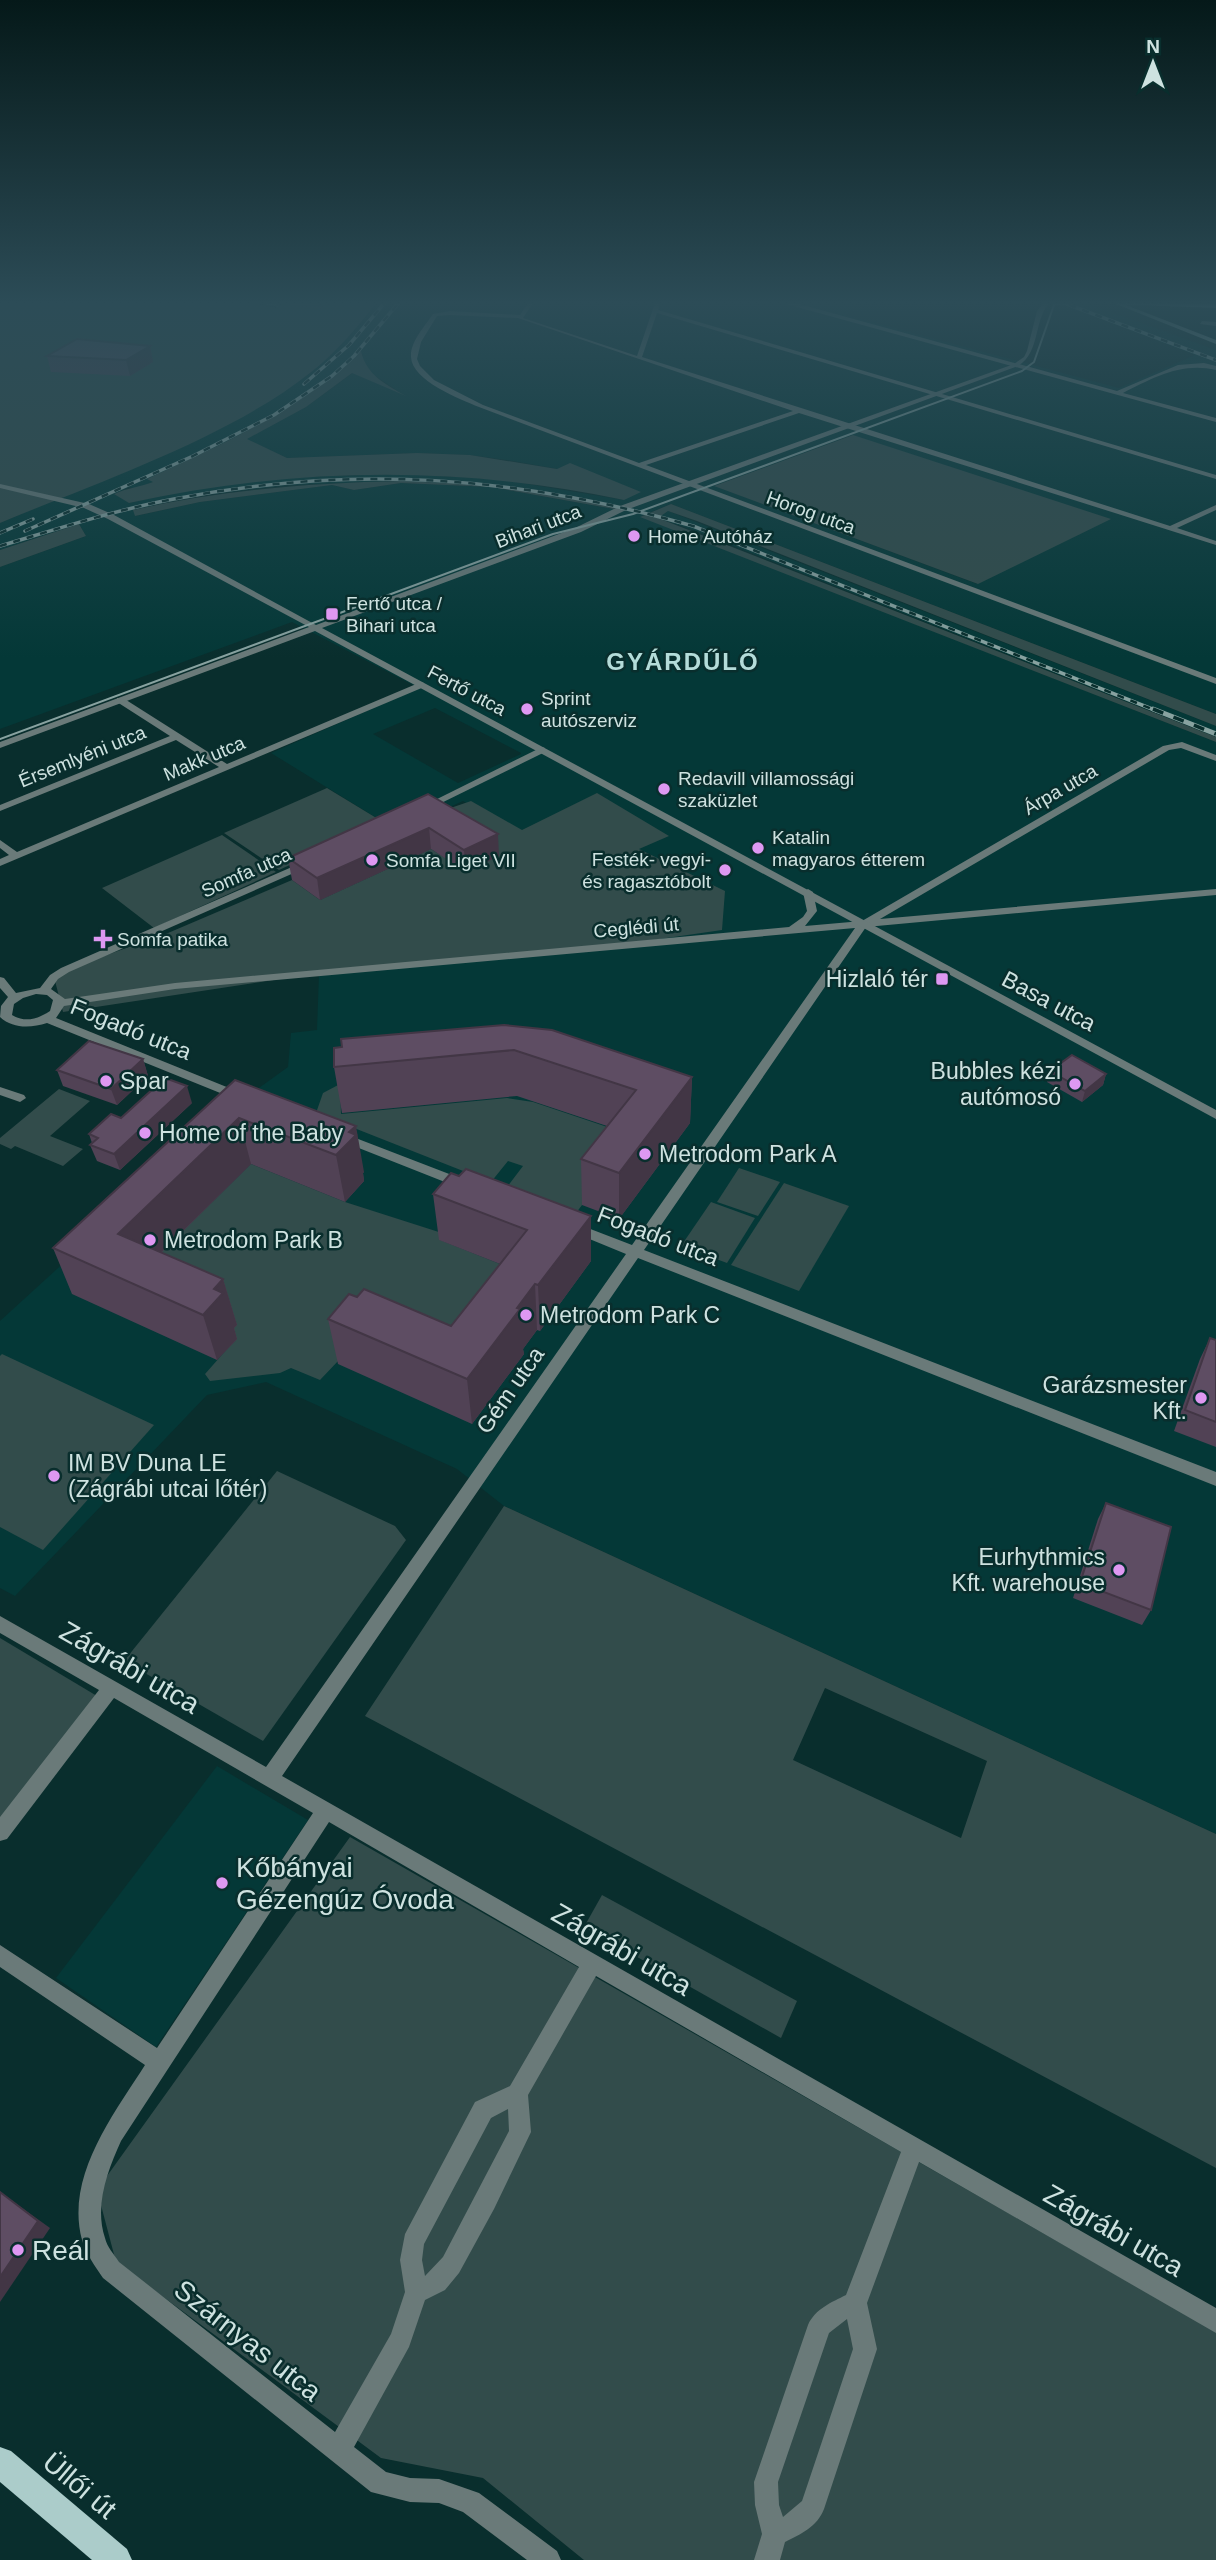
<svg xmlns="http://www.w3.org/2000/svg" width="1216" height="2560" viewBox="0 0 1216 2560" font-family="Helvetica,sans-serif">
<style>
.built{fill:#043837;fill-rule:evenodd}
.green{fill:#324c4b;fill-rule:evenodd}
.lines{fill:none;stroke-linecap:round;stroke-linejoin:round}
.minor{fill:#6a7a79;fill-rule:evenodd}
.tertiary{fill:#6a7a79;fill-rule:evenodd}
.secondary{fill:#8fa8a6;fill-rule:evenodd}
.primary{fill:#abccca;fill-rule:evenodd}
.tram{stroke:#88a2a0;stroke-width:2}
.rail-far1-casing{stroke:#88a2a0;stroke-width:3.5}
.rail-casing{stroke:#88a2a0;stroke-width:5}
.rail-far1{stroke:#092e2d;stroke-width:2.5;stroke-dasharray:7;stroke-linecap:butt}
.rail{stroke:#092e2d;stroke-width:3.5;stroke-dasharray:11;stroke-linecap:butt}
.wall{fill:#514255}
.shaded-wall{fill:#423645}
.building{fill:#5e4d63;stroke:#423645;stroke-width:2}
.poi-dot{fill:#de98f2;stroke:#092e2d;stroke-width:2.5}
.labels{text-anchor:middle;stroke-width:5;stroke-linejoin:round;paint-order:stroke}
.far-street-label{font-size:19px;fill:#cee2e0;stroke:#092e2d}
.far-poi-label{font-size:19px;fill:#cee2e0;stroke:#092e2d;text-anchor:start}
.poi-label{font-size:23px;fill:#cee2e0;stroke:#092e2d;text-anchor:start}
.street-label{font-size:23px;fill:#cee2e0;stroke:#092e2d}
.far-district-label{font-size:24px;font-weight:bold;letter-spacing:2px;fill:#b4dcd9;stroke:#092e2d}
.near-street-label{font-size:28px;fill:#cee2e0;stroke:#092e2d}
.near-poi-label{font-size:28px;fill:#cee2e0;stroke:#092e2d;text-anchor:start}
</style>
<rect width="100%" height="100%" fill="#092e2d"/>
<!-- built -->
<g class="built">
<path d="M379,300h476l-4,11 -6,4 274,73 76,-33 -135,-52 -75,-3h93l138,50v364l-545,-210 -30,12 575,226v1092l-712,-328 -47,-37 -191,-87 -59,13 -192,201 -15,-8v-267l241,-220 47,-34 3,-34 26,-3 2,-56 198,-117 -8,-28 -46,-28 -20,9 -60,12 -112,-69 148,-65 -127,-66 -292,107v-162l86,-31 -7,-12 -79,26v-27l198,-84 52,-27 59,-38 46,-44zM361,352l5,14 8,9 25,17 -46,-19 -47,34 -60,32 41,19 130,-5 53,2 43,6 45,8 66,31 -126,-21 -96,-5 -113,3 -102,13 -57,13 -15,-9 14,-7 7,2 19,-8 117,-64 63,-40zM853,435l124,149 -262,-98zM401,481l93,4 124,22 -4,2 -122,-22 -91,-4 -47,7 -22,-5 -132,17 -64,14 -3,-6 55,-13 100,-12zM435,708l86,45v1l-63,29 -85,-49z"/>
<polygon points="668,511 1216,726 1216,737 691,529 657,518"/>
<polygon points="217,1766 308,1820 156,2047 56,1978"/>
</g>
<!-- green -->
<g class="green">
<path d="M0,300h236l40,8 19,-8h84c-21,26 -42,52 -69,73 -82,65 -212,109 -310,150z"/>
<path d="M361,351c5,24 26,34 45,45l-54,-23 -46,34 -59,32 40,19 130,-5 53,2 87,14 13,-6 71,29 -17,8c-164,-35 -331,-33 -495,3l-15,-9c13,-6 25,-7 39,-12l-6,-3c76,-35 154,-70 214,-128z"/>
<polygon points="853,435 1111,519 978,584 714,486"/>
<path d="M401,481l93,4 125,21 -5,3 -122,-22 -91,-4 -47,7 -22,-5 -132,17 -65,14 -2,-6c89,-20 177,-27 268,-29z"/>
<polygon points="671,504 1216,714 1216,726 697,521 668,511 658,518 1216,737 1216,742 640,517"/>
<polygon points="79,524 86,536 0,567 0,550"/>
<polygon points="327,788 383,822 279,870 224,833"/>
<polygon points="597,793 669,836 639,849 725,891 722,930 598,948 307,975 63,1012 54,977 65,970 168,933 292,880 320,900 431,849 466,871 498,856 430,815 471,801 522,830"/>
<polygon points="222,835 276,872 154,928 102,888"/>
<polygon points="340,1084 341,1114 507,1098 533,1102 634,1136 576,1213 507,1187 523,1166 508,1161 491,1182 316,1113 323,1093"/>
<polygon points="59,1089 90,1101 50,1136 83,1149 63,1166 15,1146 11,1149 0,1144 0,1138"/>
<polygon points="251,1164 345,1202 445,1234 440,1240 530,1276 456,1371 358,1340 320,1380 291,1368 280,1373 210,1381 205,1374 236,1339 134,1279"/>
<polygon points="739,1168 780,1182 758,1216 717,1202"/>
<polygon points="784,1183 849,1206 799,1291 731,1265"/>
<polygon points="711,1202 755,1218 727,1263 681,1246"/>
<polygon points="2,1354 154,1425 43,1550 0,1527 0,1356"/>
<polygon points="277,1471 395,1526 406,1540 263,1741 124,1661"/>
<path d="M504,1506l712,328v334l-851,-452zM825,1688l162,73 -26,77 -168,-78z"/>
<polygon points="0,1638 102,1699 0,1818"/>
<polygon points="350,1837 1216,2332 1216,2560 584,2560 483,2478 381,2458 116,2262 97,2190"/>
<polygon points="602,1895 797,2001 781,2038 584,1927"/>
</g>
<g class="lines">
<!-- minor -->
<g class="minor">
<polygon points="243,300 253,300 281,305 278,307"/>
<path d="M530,300h5l-12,18 114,38 19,-56h5l-3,10 558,165v4l-559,-166 -15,44 528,169 46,-21v5l-39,18 39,13v4l-417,-132 -153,52 570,213v6l-737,-277c-19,-8 -67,-26 -68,-50 -1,-15 14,-31 22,-43l17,-3 70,4zM450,315l68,3 275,93 -154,52 -156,-58 -49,-25 -14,-14 -3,-7 4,-17 16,-26z"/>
<path d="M788,301l329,90 61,-26 26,-2 12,3v4c-35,-8 -63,8 -93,23l93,25v4l-430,-118z"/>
<polygon points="1202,321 1216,322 1216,326 1200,324"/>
<polygon points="421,682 424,683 424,687 0,866 0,859 9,855 0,848 0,840 17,852 219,767 176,740 0,811 0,805 170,736 117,702 117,698 123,698 227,764"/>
<path d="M1182,742l34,13v6l-35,-13 -12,2 -289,169 336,-30v6l-350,32 -222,323 572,222v14l-578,-228 -356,518 934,532v25l-297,-171 -52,141 10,46 -53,160c-7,18 -23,25 -39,33l-5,18h-26l8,-26 -7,-29 -1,-23 54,-157c7,-16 24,-23 38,-30l55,-143 -305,-176 -68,119 3,37 -37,77 -35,64 -14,17 -20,10 -16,47 -55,100 32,25 24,6 29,1 40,14 78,58 4,9h-34l-64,-48 -24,-9 -29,-1 -39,-10 -268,-214c-8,-12 -17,-24 -21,-38 -17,-63 31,-125 63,-175l-145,-98v-22l157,103 156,-235 -199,-115 -107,141 -7,2v-24l99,-127 -99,-57v-17l266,151 360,-513 -56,-23 -2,-3 2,-3h10l52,20 223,-317 -680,61 -111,17 -8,12 188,76 2,3 -2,3 -4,1 -193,-78c-16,5 -34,6 -47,-6l1,-11 7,-9 -8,-9v-11l4,1 12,15 24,-5 10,-13 11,-7 247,-108 5,3 -1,2 -243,107 -11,7 -7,10 14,10 110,-16 614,-56 14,-10 4,-6 -4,-19 5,-3 5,3 4,19 -12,15 57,-5 301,-175zM36,994l11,1 6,5 -3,11c-12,8 -25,12 -38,4l2,-11 9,-6zM329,1822l250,145 -69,119 -35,16 -70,132 -5,26 5,32 -14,42 -56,98 -216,-170c-5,-8 -12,-15 -14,-24 -11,-33 3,-68 16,-97zM508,2109l1,22 -66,126 -18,19 -3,-16 2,-16 67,-126zM847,2319l6,30 -51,152 -19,16 -4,-12 -1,-23 51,-149z"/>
<polygon points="542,747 545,748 545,752 427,810 419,808"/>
<polygon points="0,1087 24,1095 26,1098 20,1102 0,1095"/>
<polygon points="340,1132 470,1182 472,1185 465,1190 460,1188 336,1139 334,1136"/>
</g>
<!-- tertiary -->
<path class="tertiary" d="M1046,300h6c-20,19 -10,51 -34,66l-392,144 -45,22 -259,96 894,482v9l-901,-488 -315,117v-6l309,-115 -201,-108 -24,-11 -84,-20v-4l89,20 25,11 202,110 259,-97 45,-22 394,-142 10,-7 3,-6 10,-40z"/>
<!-- secondary -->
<polygon class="secondary" points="1106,300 1113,300 1216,340 1216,344"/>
<!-- primary -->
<g class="primary">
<polygon points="1057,300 1216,304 1216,308 1060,302"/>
<polygon points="0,2447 11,2451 127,2549 132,2560 92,2560 0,2482"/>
</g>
<!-- tram -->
<g class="tram">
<polyline points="1111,300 1216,304"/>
<polyline points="0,739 553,534 633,514 1022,371 1034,362 1054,305 1075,300"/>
</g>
<defs>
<g id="rail-far1">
<polyline points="1056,300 1216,360"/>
<polyline points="304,384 349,345 387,300"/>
<polyline points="25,531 193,456 274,415 332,376 354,356 401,300"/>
<polyline points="0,533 33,519"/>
<path d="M0,546c57,-17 115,-36 174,-47 181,-35 343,-23 519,27l464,185"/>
</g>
<polyline id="rail" points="1153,709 1216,734"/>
</defs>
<!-- rail-far1 casing -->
<use href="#rail-far1" class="rail-far1-casing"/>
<!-- rail casing -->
<use href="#rail" class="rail-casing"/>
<!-- rail-far1 -->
<use href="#rail-far1" class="rail-far1"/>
<!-- rail -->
<use href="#rail" class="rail"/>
</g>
<!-- wall -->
<g class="wall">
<polygon points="286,300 338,300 320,309 287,304"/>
<polygon points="150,346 153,362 130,376 51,372 47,356"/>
<polygon points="428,794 499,856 466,872 431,849 320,900 292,880 288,858"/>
<polygon points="504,1025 692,1077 690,1123 619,1219 582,1205 581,1159 607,1126 517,1096 342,1113 334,1067"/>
<polygon points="143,1059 148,1076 117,1105 63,1086 57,1070"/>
<polygon points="1050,1071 1106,1074 1103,1085 1082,1102 1047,1082"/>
<polygon points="235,1080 364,1172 363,1173 364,1181 345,1202 251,1164 161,1253 223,1279 237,1325 234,1328 237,1339 217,1360 72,1294 53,1248"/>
<polygon points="192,1103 120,1170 97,1161 90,1145 92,1143 89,1134 121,1118"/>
<polygon points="459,1176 591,1216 591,1261 540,1331 537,1330 523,1349 524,1354 472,1424 338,1364 328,1319 357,1297 451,1326 500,1264 439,1240 433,1194"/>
<polygon points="1210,1338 1216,1340 1216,1447 1174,1431 1200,1359"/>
<polygon points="1106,1503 1151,1610 1142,1625 1073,1598 1098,1519"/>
</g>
<!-- shaded-wall -->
<g class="shaded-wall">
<polygon points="318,300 338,300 320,309"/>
<polygon points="150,346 153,362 130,376 126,360"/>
<polygon points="429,828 431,849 320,900 317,878"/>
<polygon points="498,834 499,856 466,872 464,850"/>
<polygon points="143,1059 148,1076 117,1105 111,1089"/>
<polygon points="1106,1074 1103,1085 1082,1102 1085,1091"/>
<polygon points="692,1077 690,1123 619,1219 619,1173"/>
<polygon points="187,1086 192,1103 120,1170 114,1154"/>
<polygon points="239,1118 251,1164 134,1279 118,1234"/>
<polygon points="356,1126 364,1172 363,1173 364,1181 345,1202 336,1155 349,1132"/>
<polygon points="591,1216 591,1261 540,1331 538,1285"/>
<polygon points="223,1279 237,1325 234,1328 237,1339 217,1360 203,1315 214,1289"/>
<polygon points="535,1284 537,1330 523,1349 524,1354 472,1424 467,1379"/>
<polygon points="0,2192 50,2228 0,2302"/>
</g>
<!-- building -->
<g class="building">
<polygon points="77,339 150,346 126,360 47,356"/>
<polygon points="428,794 498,834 464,850 429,828 317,878 288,858"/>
<polygon points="504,1025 552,1030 692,1077 619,1173 581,1159 636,1090 514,1050 334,1067 334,1048 342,1047 341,1039"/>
<polygon points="89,1041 143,1059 111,1089 57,1070"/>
<polygon points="1072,1055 1106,1074 1085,1091 1050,1071"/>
<polygon points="165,1078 187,1086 114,1154 90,1145 98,1138 89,1134 111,1114 121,1118"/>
<polygon points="235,1080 356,1126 349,1132 356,1135 336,1155 239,1118 118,1234 223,1279 214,1289 223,1293 203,1315 53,1248"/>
<polygon points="466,1169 591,1216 538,1285 535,1284 517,1308 520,1309 467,1379 328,1319 349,1294 357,1297 364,1289 451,1326 527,1230 433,1194 451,1173 459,1176"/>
<polygon points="1210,1338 1216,1340 1216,1422 1185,1410"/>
<polygon points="1106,1503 1171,1527 1151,1610 1080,1583"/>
<polygon points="0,2192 38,2221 0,2277"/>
</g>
<!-- sky -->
<linearGradient id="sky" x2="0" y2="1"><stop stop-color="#051919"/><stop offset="0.46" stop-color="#2c4c57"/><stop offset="1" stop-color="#2c4c57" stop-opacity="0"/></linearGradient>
<rect width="1216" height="658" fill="url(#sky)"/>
<!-- markers -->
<g class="poi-dot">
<circle cx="634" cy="536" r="7"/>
<rect x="325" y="607" width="14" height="14" rx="3.5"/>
<circle cx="527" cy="709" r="7"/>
<circle cx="664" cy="789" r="7"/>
<circle cx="758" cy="848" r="7"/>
<circle cx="372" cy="860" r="7"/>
<circle cx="725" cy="870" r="7"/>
<path d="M99.5 928.5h7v7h7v7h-7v7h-7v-7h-7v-7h7z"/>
<rect x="935" y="972" width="14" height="14" rx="3.5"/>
<circle cx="106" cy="1081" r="7"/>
<circle cx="1075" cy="1084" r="7"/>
<circle cx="145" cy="1133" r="7"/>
<circle cx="645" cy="1154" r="7"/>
<circle cx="150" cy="1240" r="7"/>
<circle cx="526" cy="1315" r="7"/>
<circle cx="1201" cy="1398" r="7"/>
<circle cx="54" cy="1476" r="7"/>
<circle cx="1119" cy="1570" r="7"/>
<circle cx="222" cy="1883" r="7"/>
<circle cx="18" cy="2250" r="7"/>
</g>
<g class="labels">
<!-- far-street labels -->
<g class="far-street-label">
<text transform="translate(811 512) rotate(20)" y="7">Horog utca</text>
<text transform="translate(538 526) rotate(-21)" y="7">Bihari utca</text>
<text transform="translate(467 690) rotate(28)" y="7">Fertő utca</text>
<text transform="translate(82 756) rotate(-22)" y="7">Érsemlyéni utca</text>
<text transform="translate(204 758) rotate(-23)" y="7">Makk utca</text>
<text transform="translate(1060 789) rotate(-30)" y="7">Árpa utca</text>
<text transform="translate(246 872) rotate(-24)" y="7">Somfa utca</text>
<text transform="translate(636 927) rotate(-5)" y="7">Ceglédi út</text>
</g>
<!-- far-poi labels -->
<g class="far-poi-label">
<text x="648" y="543">Home Autóház</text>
<text x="346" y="610">Fertő utca /<tspan x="346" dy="22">Bihari utca</tspan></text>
<text x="541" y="705">Sprint<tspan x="541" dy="22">autószerviz</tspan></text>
<text x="678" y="785">Redavill villamossági<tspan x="678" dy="22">szaküzlet</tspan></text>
<text x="772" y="844">Katalin<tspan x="772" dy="22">magyaros étterem</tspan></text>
<text x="711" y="866" text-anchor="end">Festék- vegyi-<tspan x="711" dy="22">és ragasztóbolt</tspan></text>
<text x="386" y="867">Somfa Liget VII</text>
<text x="117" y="946">Somfa patika</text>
</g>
<!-- poi labels -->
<g class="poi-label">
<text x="928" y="987" text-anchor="end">Hizlaló tér</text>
<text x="1061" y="1079" text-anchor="end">Bubbles kézi<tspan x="1061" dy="26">autómosó</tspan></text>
<text x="120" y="1089">Spar</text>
<text x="159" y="1141">Home of the Baby</text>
<text x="659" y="1162">Metrodom Park A</text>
<text x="164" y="1248">Metrodom Park B</text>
<text x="540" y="1323">Metrodom Park C</text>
<text x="1187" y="1393" text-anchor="end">Garázsmester<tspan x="1187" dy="26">Kft.</tspan></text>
<text x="68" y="1471">IM BV Duna LE<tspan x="68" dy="26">(Zágrábi utcai lőtér)</tspan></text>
<text x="1105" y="1565" text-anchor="end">Eurhythmics<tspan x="1105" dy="26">Kft. warehouse</tspan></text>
</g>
<!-- street labels -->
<g class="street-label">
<text transform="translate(1049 1001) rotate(28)" y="8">Basa utca</text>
<text transform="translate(131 1029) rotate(22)" y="8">Fogadó utca</text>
<text transform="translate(658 1236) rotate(21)" y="8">Fogadó utca</text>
<text transform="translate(510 1390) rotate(-55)" y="8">Gém utca</text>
</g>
<!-- far-district labels -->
<g class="far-district-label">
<text x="683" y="670">GYÁRDŰLŐ</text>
</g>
<!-- near-street labels -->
<g class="near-street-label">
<text transform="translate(130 1667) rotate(30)" y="10">Zágrábi utca</text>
<text transform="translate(622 1949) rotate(30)" y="10">Zágrábi utca</text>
<text transform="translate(1114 2230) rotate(30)" y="10">Zágrábi utca</text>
<text transform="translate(248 2340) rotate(38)" y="10">Szárnyas utca</text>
<text transform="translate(80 2485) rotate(40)" y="10">Üllői út</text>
</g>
<!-- near-poi labels -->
<g class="near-poi-label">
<text x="236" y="1877">Kőbányai<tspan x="236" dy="32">Gézengúz Óvoda</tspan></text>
<text x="32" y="2260">Reál</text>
</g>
</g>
<!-- north arrow -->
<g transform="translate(1153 63)" stroke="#092e2d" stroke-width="5" paint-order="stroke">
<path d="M0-5L12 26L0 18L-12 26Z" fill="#cee2e0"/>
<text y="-10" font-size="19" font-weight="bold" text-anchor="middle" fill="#cee2e0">N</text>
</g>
</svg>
